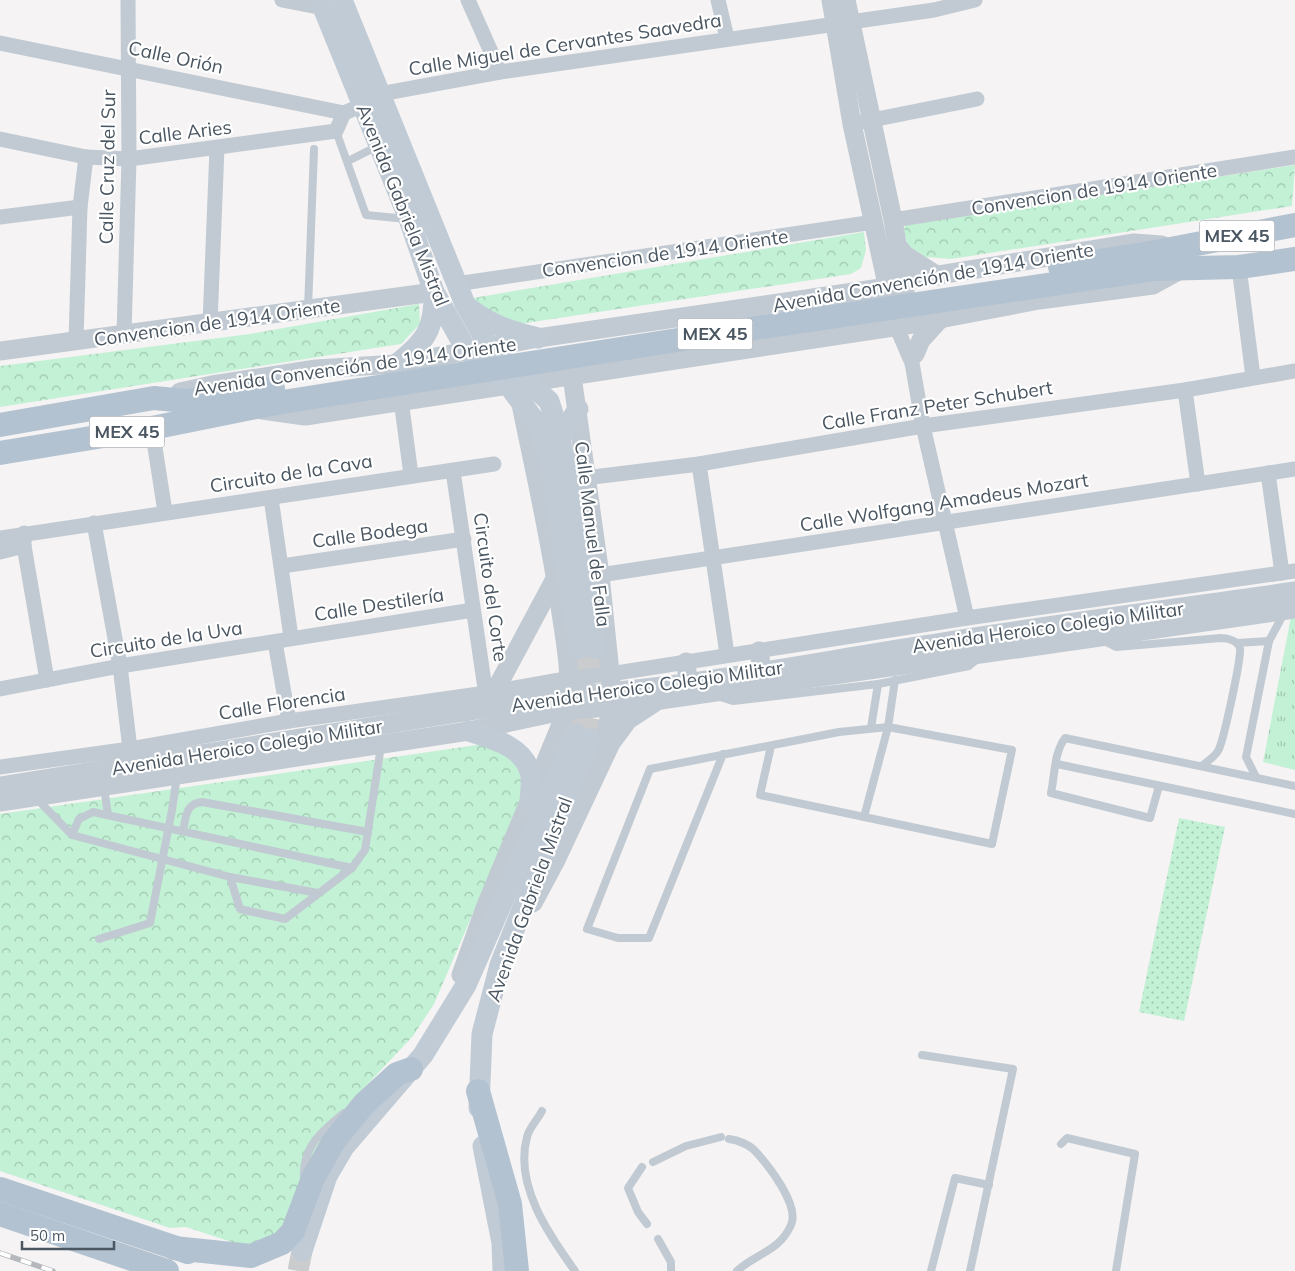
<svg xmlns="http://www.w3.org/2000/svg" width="1295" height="1271" viewBox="0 0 1295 1271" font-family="Mulish,sans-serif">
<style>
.grass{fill:url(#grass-tufts)}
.park{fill:url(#park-crowns)}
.garden{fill:url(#garden-dots)}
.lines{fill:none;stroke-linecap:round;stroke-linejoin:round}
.secondary-tunnel{stroke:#caccce;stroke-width:21;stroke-dasharray:21 11;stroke-linecap:butt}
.service{stroke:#c1cad2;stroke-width:8}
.minor{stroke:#c1cad2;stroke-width:15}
.tertiary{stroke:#c1cad2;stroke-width:19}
.secondary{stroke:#c1cbd6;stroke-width:21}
.primary{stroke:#b3c2d1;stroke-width:24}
.rail-casing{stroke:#b5b8bd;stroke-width:5.5}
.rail{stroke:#fff;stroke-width:4;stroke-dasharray:11;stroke-linecap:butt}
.primary-bridge{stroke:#b3c2d1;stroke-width:24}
.labels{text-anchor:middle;stroke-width:4.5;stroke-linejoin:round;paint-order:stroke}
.shield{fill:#fff;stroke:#808990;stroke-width:1}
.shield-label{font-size:18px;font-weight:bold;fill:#4a5661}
.street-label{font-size:19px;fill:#4a5661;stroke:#fff}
</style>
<defs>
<pattern id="grass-tufts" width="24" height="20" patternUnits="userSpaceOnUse" patternTransform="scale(1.25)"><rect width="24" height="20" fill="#c3f1d5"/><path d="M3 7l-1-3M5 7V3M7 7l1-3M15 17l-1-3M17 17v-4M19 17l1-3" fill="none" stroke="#a0c6b0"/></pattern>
<pattern id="park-crowns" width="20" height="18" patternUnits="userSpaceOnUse" patternTransform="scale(1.25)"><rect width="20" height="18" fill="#c3f1d5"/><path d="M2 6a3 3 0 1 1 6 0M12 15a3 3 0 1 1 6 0" fill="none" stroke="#a0c6b0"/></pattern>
<pattern id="garden-dots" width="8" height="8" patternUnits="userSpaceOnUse" patternTransform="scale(1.25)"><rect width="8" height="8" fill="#c3f1d5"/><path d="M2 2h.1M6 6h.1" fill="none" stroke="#a0c6b0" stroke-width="1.8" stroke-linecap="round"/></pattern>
</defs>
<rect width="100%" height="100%" fill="#f5f3f3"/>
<!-- grass -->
<polygon class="grass" points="1295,616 1295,770 1263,762 1291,617"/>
<!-- park -->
<g class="park">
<polygon points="1295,165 1292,206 951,259 926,257 908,246 904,231 905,225"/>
<polygon points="864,232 866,250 861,268 851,274 519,324 491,315 473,298"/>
<polygon points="419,304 420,324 401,344 0,407 0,366 250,334"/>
<path d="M477,745c35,4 50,24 43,59l-86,200 -21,32 -65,69 -36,53 -33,77 -32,12 -61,-20 -16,1 -170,-57v-357z"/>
</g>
<!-- garden -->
<polygon class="garden" points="1179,818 1225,827 1184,1021 1139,1012"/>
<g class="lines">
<!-- secondary-tunnel -->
<g class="secondary-tunnel">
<polyline points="576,734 585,691 579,649"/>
<polyline points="590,739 599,701 595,648"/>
<polyline points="298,1271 302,1251"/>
</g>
<!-- service -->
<g class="service">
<polyline points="336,131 366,215 407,219"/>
<polyline points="348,161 378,146"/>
<polyline points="308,309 314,149"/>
<path d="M1104,641l12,6 105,-9c7,0 18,3 19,11 1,11 -16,89 -21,100 -2,6 -11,12 -16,16"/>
<polyline points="1237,643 1269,641"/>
<polyline points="720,697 733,701 878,684 969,666 976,660"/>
<polyline points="871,728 878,684"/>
<polyline points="723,754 649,938 618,938 587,929 650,769 839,732 888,727 1012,750 992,844 760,795 771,746"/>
<polyline points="1057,764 1295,814"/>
<polyline points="1256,777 1246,757 1269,641 1284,613"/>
<path d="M1159,786l-9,32 -99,-25c4,-19 3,-40 14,-55l230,48"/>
<polyline points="104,787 108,815"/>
<polyline points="36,798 72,835 230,877 318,893"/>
<polyline points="864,817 888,727 895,680"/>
<path d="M183,831c3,-14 2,-27 19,-29l166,30"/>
<polyline points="72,835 79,819 93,812 352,868"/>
<polyline points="230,877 240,909 285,919 352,868 365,850 381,746"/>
<polyline points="99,939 150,923 172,810 177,776"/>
<polyline points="922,1055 1013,1069 970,1271"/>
<path d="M542,1111c-4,8 -13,17 -15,26 -13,48 22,98 48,134"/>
<path d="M729,1139c9,1 21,6 27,13 13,14 44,54 35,73 -12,27 -35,28 -54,46"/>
<polyline points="1061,1144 1067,1138 1135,1154 1116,1271"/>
<polyline points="653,1162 686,1146 721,1137"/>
<polyline points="642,1167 628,1188 638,1212 647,1224"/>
<path d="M304,1179c-2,-32 17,-47 40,-66"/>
<polyline points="658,1239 671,1262 671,1271"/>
<polyline points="931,1271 955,1178 989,1185"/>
</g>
<!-- minor -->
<g class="minor">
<polyline points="282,0 323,8"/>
<polyline points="468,0 500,72"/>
<polyline points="718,0 727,38"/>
<polyline points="0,43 344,113"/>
<polyline points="852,124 977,99"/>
<polyline points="0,139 86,157 129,159 336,131 344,113 363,105 380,94 500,72 934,10 975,0"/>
<polyline points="0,217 80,207"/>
<polyline points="893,220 1295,157"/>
<polyline points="1239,267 1253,377"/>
<polyline points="456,284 874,222"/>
<polyline points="210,323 217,148"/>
<polyline points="896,326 912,363 923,426 967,618"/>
<polyline points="124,335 129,159 128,0"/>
<polyline points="76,341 80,207 86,157"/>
<polyline points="1185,390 1198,484"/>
<polyline points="401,400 411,475"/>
<polyline points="152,428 165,512"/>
<polyline points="699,464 727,654"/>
<polyline points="453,471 487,702"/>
<polyline points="1268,473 1282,573"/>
<polyline points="585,478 699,464 923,426 1185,390 1295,371"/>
<polyline points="271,498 291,637"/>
<polyline points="94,523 120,666 130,749"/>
<polyline points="24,533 24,546 47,680"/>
<polyline points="0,538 494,464"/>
<polyline points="0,552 24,546"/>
<polyline points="282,566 464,539"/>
<polyline points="600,575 1295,469"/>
<polyline points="275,642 289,721"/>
<polyline points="0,689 120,666 473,610"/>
<polyline points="0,767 130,749 289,721 486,693 571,678 610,674 967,618 1295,571"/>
</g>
<!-- tertiary -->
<g class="tertiary">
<polyline points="831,0 852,124 890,298"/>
<polyline points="846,0 893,220 905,291"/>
<polyline points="896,244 905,255 938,276"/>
<polyline points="0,351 434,292"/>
<polyline points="915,354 921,340 941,318"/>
<polyline points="572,376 600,575 612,692 612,707 596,772"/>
<polyline points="180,392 212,385 316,369 397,364 538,338 888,287 902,281 1134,243 1162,245"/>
<polyline points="262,410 305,416 913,324 1039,300 1153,285 1184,268"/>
<polyline points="759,651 762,671"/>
<polyline points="686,662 688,682"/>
<polyline points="495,691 556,577"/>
<path d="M0,786l570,-91c116,-8 232,-31 347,-49 126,-21 252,-37 378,-55"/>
<polyline points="0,802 469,731 567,710 612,707 1295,609"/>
<polyline points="533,903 556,860 611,743 628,720 654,703"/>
<path d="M461,975l24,-67 82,-198c5,-33 -1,-64 -6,-97 -10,-71 -26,-140 -40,-209"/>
</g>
<!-- secondary -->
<g class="secondary">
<polyline points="320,0 409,219 434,292 467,351 509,386 538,425 549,458 579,649"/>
<polyline points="342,0 465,304 489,347 549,401 558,430 575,512 595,648"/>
<path d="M470,309c23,17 40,22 68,29"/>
<path d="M397,364c28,-22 38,-35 37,-72"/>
<polyline points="559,439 578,409"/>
<path d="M469,731c22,7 54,15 61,41 3,9 0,22 0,31"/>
<polyline points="479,1108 482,1034 500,965 590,739"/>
<polyline points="483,1146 502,1243 503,1271"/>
<polyline points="302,1251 327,1176 344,1147 423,1055 466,985 576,734"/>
</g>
<!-- primary -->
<g class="primary">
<polyline points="1150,253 1295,225"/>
<polyline points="1155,269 1239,267 1295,259"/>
<polyline points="0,425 154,398 186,401 273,389"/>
<polyline points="0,453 152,428 276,403"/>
<polyline points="478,1091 510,1204 517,1271"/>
<polyline points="0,1189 188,1252"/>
<polyline points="0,1214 167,1271"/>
<polyline points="174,1248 251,1256 282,1243 293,1231 313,1178 334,1141 364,1104 397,1074 411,1069"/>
</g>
<defs>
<polyline id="rail" points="0,1253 53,1271"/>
</defs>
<!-- rail casing -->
<use href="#rail" class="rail-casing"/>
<!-- rail -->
<use href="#rail" class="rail"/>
<!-- primary-bridge -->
<g class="primary-bridge">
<polyline points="1060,267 1150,253"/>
<polyline points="276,403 735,331 1155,269"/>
</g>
</g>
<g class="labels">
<!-- shield labels -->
<g class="shield">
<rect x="1199.5" y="220.5" width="75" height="31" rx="4"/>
<rect x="677.5" y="318.5" width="75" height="31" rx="4"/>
<rect x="89.5" y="416.5" width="75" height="31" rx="4"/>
</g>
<g class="shield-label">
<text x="1237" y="242">MEX 45</text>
<text x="715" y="340">MEX 45</text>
<text x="127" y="438">MEX 45</text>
</g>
<!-- street labels -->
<g class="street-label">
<text transform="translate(565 44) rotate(-9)" y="7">Calle Miguel de Cervantes Saavedra</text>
<text transform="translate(176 57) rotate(12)" y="7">Calle Orión</text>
<text transform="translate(185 132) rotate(-7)" y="7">Calle Aries</text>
<text transform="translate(107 167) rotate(-89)" y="7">Calle Cruz del Sur</text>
<text transform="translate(1094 189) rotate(-9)" y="7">Convencion de 1914 Oriente</text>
<text transform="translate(403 205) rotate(68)" y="7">Avenida Gabriela Mistral</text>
<text transform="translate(665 253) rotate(-8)" y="7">Convencion de 1914 Oriente</text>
<text transform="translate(933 277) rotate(-10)" y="7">Avenida Convención de 1914 Oriente</text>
<text transform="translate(217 322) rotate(-8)" y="7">Convencion de 1914 Oriente</text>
<text transform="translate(355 366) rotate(-8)" y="7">Avenida Convención de 1914 Oriente</text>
<text transform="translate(937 405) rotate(-9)" y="7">Calle Franz Peter Schubert</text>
<text transform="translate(291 473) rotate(-9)" y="7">Circuito de la Cava</text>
<text transform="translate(944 502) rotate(-9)" y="7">Calle Wolfgang Amadeus Mozart</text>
<text transform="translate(370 533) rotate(-8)" y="7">Calle Bodega</text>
<text transform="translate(593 534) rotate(83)" y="7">Calle Manuel de Falla</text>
<text transform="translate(491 587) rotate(82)" y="7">Circuito del Corte</text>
<text transform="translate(379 604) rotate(-9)" y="7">Calle Destilería</text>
<text transform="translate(1048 627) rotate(-8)" y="7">Avenida Heroico Colegio Militar</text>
<text transform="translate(166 639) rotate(-9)" y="7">Circuito de la Uva</text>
<text transform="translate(647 686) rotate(-8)" y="7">Avenida Heroico Colegio Militar</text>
<text transform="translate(282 703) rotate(-9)" y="7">Calle Florencia</text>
<text transform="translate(247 747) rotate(-9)" y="7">Avenida Heroico Colegio Militar</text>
<text transform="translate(529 899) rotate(-70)" y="7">Avenida Gabriela Mistral</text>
</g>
</g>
<!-- scale -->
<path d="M22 1241v8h92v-8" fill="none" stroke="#4a5661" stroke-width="2.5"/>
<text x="30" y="1241" font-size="15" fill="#4a5661" stroke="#ffffff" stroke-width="4" paint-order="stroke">50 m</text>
</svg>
